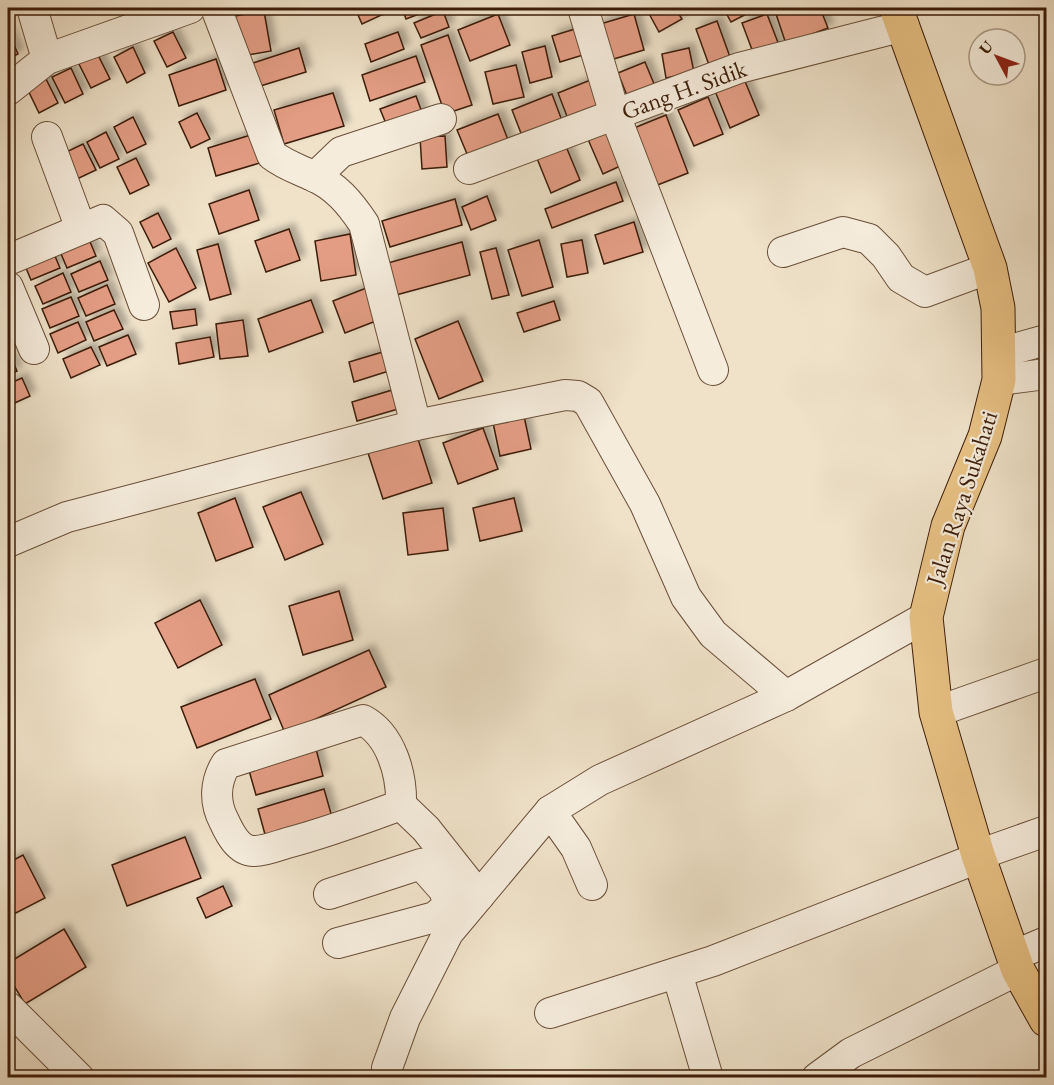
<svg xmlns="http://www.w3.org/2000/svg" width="1054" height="1085" viewBox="0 0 1054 1085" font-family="'EB Garamond',serif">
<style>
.building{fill:#e39d84;stroke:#3c1c08;stroke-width:1.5;filter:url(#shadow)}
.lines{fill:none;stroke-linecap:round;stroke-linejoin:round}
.minor-casing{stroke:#694e38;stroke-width:32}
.major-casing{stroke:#3c1c08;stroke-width:35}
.minor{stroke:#f5ecdc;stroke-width:30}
.major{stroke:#e8c184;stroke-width:33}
.labels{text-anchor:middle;stroke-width:4.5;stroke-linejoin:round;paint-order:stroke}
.street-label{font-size:24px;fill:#3c1c08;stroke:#f5ecdc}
</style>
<defs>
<filter id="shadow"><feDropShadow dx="5.5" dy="-5.5" stdDeviation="3" flood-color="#0004"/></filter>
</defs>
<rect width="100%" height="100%" fill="#efe2c9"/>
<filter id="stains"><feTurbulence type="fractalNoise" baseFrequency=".00333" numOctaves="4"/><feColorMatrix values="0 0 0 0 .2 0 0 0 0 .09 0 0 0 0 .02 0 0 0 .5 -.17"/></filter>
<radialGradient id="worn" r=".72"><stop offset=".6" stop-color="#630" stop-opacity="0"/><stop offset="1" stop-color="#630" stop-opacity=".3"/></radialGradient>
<!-- building -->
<g class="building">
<polygon points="85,8 100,8 88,14"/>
<polygon points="355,8 386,8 388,12 362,24"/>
<polygon points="402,8 435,8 406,19"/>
<polygon points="646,8 675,8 682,19 659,32"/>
<polygon points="691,8 706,8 694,13"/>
<polygon points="731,8 758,8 731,22 725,11"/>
<polygon points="794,8 820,8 828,28 786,44 776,14"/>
<polygon points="264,11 271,51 236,57 229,17"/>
<polygon points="443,11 449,27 421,38 414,23"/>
<polygon points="498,14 510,45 470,61 458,30"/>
<polygon points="634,14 644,50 607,61 597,25"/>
<polygon points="767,14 782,53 757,63 742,23"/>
<polygon points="717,21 730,57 709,65 696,29"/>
<polygon points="575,29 583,55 560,62 552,36"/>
<polygon points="8,32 18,54 8,59"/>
<polygon points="173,32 186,58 167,67 154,41"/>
<polygon points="398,32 404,49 371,62 365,44"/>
<polygon points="448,35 472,105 445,114 421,45"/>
<polygon points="545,46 552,77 530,83 522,52"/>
<polygon points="133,47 145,73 127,83 114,57"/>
<polygon points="299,48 306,72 257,87 250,64"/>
<polygon points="689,48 694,72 666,78 662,54"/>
<polygon points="97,53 110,79 91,88 78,62"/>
<polygon points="416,56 425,82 370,101 362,75"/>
<polygon points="216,59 226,90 179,106 169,75"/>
<polygon points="645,62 659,96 632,108 618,73"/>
<polygon points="516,65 524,97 493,104 485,72"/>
<polygon points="71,68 83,94 65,103 52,77"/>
<polygon points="45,77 58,103 39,113 26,86"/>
<polygon points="598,77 610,108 570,124 558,93"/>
<polygon points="744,79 759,115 730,128 715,91"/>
<polygon points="333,93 344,126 284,144 274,110"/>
<polygon points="552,94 564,126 524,141 512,110"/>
<polygon points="416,96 424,118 389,131 380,109"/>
<polygon points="708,97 723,134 694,146 678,110"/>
<polygon points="197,113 210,139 191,148 179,122"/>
<polygon points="498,114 510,145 470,161 457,130"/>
<polygon points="666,115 688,173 655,186 634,128"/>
<polygon points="133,117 146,144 127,153 114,127"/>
<polygon points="616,125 631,161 603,174 587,137"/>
<polygon points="106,132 119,159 100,168 87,142"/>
<polygon points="254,134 263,162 216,176 208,148"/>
<polygon points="445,136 447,167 422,169 420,137"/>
<polygon points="83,144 96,170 77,179 64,153"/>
<polygon points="565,144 580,180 551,193 536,156"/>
<polygon points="136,158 149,185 130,194 117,167"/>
<polygon points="616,182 623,201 552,228 545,209"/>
<polygon points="249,190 259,220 219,234 209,204"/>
<polygon points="487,196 496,220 471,230 462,207"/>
<polygon points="455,199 462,225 390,247 382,221"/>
<polygon points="158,213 171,239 153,248 140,222"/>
<polygon points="634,222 643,252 604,264 595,235"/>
<polygon points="289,229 300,260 266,272 255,241"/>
<polygon points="350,234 356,275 321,281 315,241"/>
<polygon points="88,237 96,256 67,268 59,249"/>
<polygon points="539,240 553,287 522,296 508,250"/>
<polygon points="582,240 588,273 567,277 561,244"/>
<polygon points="462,242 470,275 396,295 388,263"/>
<polygon points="218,244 231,294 210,300 197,250"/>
<polygon points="176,248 196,288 169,302 148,263"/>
<polygon points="496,248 509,295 492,299 480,252"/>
<polygon points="52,249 60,268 31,280 23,261"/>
<polygon points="100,261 108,280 79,292 71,274"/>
<polygon points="63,273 71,292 43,304 35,286"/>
<polygon points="107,285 115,304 86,316 78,298"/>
<polygon points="369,287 381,319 345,333 333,301"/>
<polygon points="71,297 79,316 50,328 42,309"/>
<polygon points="311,300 323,332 269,352 258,319"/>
<polygon points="554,301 560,320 524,332 517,313"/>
<polygon points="195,309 197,325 173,329 170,312"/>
<polygon points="114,310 123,329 94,341 86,322"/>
<polygon points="243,320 248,356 220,359 216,324"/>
<polygon points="458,321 483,381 439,399 415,339"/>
<polygon points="78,322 86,340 58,353 50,334"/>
<polygon points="128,335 136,354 107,366 99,347"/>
<polygon points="210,337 214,357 179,364 176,343"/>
<polygon points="91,347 100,365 71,378 63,359"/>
<polygon points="386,351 392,370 354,382 349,362"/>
<polygon points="9,352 17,371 8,375 8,353"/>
<polygon points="22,378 30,396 8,406 8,384"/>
<polygon points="399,388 405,407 357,421 352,402"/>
<polygon points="523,411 531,449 500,456 492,418"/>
<polygon points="483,428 498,469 458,484 443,443"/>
<polygon points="417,436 432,483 383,499 368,453"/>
<polygon points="301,492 323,544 285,560 263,507"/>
<polygon points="235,498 253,547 216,561 198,513"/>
<polygon points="514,498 522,531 480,541 473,508"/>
<polygon points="443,508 448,550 408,555 403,513"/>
<polygon points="339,591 353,640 303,655 289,606"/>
<polygon points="200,600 222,645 178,668 155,623"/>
<polygon points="369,650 386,687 285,733 269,695"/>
<polygon points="255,679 271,719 197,748 181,707"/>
<polygon points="314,741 323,776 256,795 246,760"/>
<polygon points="324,789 332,817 266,838 258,809"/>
<polygon points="185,837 201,878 127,906 112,865"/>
<polygon points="23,855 45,898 8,917 8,863"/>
<polygon points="223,886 232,906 206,918 197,898"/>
<polygon points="64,929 86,967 25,1004 8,976 8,963"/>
</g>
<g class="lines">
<defs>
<g id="minor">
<polyline points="32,8 47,59"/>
<path d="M216,8l56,147c13,10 26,14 41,21 23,10 37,27 51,48l52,201"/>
<polyline points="583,8 615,115 713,370"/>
<polyline points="8,90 47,59 190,8"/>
<polyline points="47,137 81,229"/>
<polyline points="469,169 739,68 904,26"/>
<polyline points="315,177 341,152 441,119"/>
<polyline points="783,252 843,232 869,239 886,256 901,278 925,292 990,268"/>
<polyline points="8,260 103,220 118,233 144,305"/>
<polyline points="8,287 34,349"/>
<polyline points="999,353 1046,340"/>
<polyline points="999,380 1046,374"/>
<polyline points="8,542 67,517 416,425 565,395 578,396 588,402 645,504 686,597 713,634 786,696"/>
<polyline points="936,712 1046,673"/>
<path d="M401,805c1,-31 -10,-70 -38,-85l-137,44c-11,18 -12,38 -2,57 6,13 15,31 31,30 10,0 22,-5 32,-8 39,-10 76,-24 114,-38l25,24 53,67"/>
<polyline points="550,811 576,848 592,885"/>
<polyline points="978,855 1046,831"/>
<polyline points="329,894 421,864 444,890 449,905 435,917 338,943"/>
<polyline points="1013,956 1046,942"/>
<polyline points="677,973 708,1078"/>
<polyline points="8,1007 79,1078"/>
<polyline points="550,1013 713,961 978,858"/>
<polyline points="387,1078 387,1068 405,1018 448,933 550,811 600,780 786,696 926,617"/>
<polyline points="817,1078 851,1053 1018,970"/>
</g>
<polyline id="major" points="896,8 990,268 998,308 999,380 985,436 948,526 926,617 936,712 978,855 1018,970 1046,1020"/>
</defs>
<!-- minor casing -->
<use href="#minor" class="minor-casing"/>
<!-- major casing -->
<use href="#major" class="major-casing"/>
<!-- minor -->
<use href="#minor" class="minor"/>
<!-- major -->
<use href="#major" class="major"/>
</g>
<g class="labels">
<!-- street labels -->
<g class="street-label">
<text transform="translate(684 90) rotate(-20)" y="8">Gang H. Sidik</text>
<text transform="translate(962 498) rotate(-72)" y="8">Jalan Raya Sukahati</text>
</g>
</g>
<!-- margin -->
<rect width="1054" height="1085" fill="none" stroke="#efe2c9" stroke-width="30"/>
<rect x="9" y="9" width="1036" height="1067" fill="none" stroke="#3c1c08" stroke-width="3"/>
<rect x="15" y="15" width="1024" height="1055" fill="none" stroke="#3c1c08" stroke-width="1.5"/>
<!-- north arrow -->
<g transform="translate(997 57) rotate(311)"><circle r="28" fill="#f5ecdc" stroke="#ab9987" stroke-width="1.5"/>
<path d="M0-4.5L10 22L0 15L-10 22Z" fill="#8f2418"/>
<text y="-9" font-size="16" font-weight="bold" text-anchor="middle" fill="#3c1c08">U</text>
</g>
<rect width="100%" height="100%" filter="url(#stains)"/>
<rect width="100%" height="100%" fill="url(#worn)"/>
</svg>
